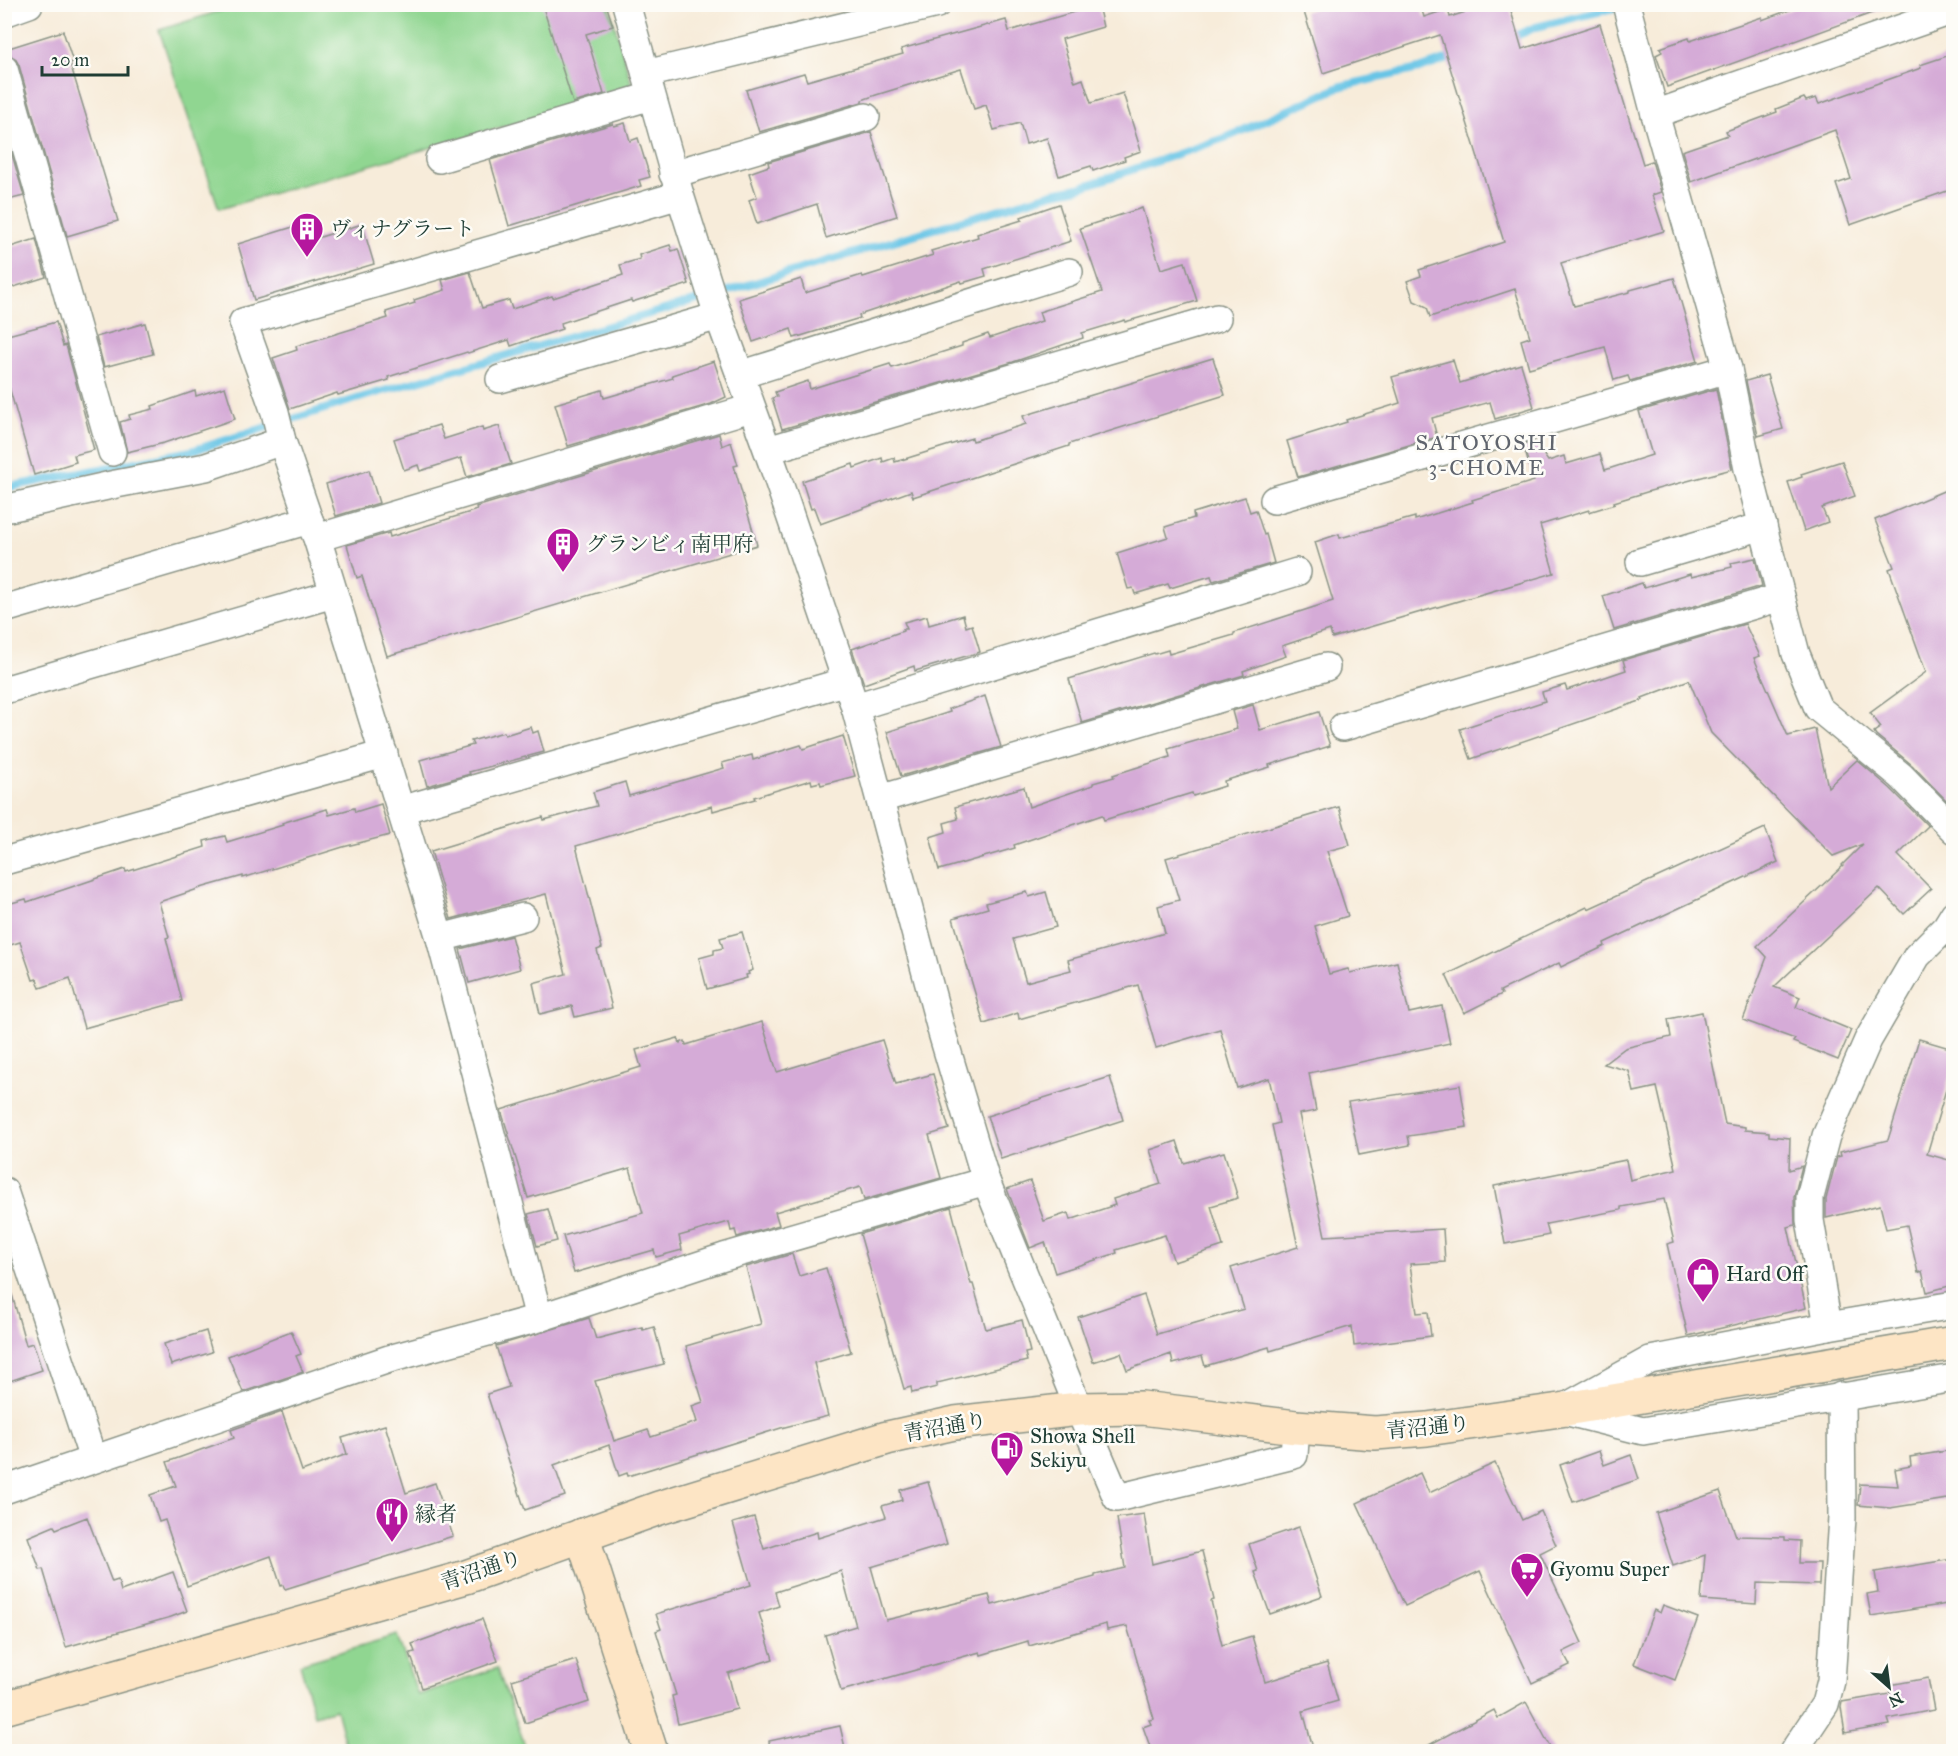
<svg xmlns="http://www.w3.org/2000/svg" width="1958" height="1756" viewBox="0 0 1958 1756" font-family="'IM FELL Great Primer','Noto Serif JP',serif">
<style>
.green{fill:#90d691;stroke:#588a62;stroke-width:1.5}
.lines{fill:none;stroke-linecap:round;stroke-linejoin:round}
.stream{stroke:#68c5e6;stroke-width:8}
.building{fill:#d5abd7}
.street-casing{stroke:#8b9487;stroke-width:30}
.secondary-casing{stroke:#8b9487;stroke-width:36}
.street{stroke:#fff;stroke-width:27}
.secondary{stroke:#fde5c5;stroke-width:33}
.labels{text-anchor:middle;stroke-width:5;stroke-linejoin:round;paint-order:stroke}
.poi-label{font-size:21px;fill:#1f3d34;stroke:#fdfcf7;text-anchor:start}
.street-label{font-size:21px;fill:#1f3d34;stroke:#fdfcf7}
.neighbourhood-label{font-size:22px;letter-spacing:1.5px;fill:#5f646d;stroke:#fdfcf7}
</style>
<rect width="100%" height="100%" fill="#fdfcf7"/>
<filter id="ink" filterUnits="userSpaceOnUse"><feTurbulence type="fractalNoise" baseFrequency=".0167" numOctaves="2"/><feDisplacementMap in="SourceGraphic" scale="12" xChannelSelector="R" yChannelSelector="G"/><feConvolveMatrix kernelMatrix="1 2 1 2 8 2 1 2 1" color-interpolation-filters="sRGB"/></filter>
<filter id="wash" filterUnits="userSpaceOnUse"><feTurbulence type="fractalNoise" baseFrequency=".008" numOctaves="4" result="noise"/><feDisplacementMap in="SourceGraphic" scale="24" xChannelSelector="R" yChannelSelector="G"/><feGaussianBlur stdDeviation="1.35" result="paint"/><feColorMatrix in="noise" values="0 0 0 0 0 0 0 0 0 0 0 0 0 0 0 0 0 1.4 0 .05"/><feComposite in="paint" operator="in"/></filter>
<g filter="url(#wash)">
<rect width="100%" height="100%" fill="#f7ecda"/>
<!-- green -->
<g class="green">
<polygon points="239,5 609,5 633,89 219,209 159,30"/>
<polygon points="397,1635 418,1695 497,1668 527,1751 347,1751 336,1709 314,1715 300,1664"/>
</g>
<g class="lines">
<!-- stream -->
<g class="stream">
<polyline points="1509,39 1536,27 1614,8"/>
<polyline points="4,488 191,451 366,396 691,302 1053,193 1079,188 1230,136 1342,86 1419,69 1457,56"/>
</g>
</g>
<g id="blocks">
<!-- building -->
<g class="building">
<polygon points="542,4 606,4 613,26 586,34 604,94 573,103"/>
<polygon points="1327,4 1420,4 1424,17 1448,9 1450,17 1490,4 1509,4 1522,49 1600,24 1643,164 1652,161 1661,192 1652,195 1664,231 1561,263 1574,306 1630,292 1630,290 1674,278 1698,361 1630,381 1628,376 1614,380 1605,347 1529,368 1521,340 1530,337 1515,289 1430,317 1427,307 1414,301 1407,281 1421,276 1419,270 1504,242 1440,35 1323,73 1304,12"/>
<polygon points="1806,4 1886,4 1886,8 1667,87 1656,55 1662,52 1660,48 1689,38 1690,41 1762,17 1762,20"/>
<polygon points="1098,5 1103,27 1062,39 1075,82 1083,79 1091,103 1123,93 1141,151 1124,157 1125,160 1093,171 1091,166 1059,176 1047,138 1026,144 1020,123 994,130 986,105 974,109 961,69 876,95 862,100 862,102 759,132 746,90 804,73 807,81 903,54 901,49 1006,20 1009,31"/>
<polygon points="63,31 73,62 70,63 118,221 67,236 19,65 15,58 11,56 9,48"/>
<polygon points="1953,54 1953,189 1850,225 1836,184 1851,179 1835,130 1691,182 1682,151 1728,135 1726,131 1777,112 1776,109 1804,98 1806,101 1816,98 1819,104 1921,68 1920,65"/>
<polygon points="625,123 630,141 638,138 650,177 639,180 641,186 509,226 490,160 613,124 614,126"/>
<polygon points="871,132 897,216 826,238 817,204 757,224 749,200 757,197 749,173 769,166 768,162"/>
<polygon points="4,134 6,134 24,196 4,201"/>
<polygon points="1059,204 1071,241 984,269 986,276 962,283 961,281 859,315 860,318 794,338 791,329 753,342 739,299 801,279 805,293 862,275 863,277 933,255 931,251 978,237 977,234 1022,220 1021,217"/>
<polygon points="1142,208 1161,269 1185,262 1197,301 1125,322 1125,320 1082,333 1083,338 1013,362 782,429 772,398 777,397 775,392 808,381 810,389 890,364 892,368 962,346 962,343 988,334 990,338 1042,321 1039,312 1102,292 1080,228"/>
<polygon points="362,224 374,264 254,300 238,244 293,227 298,244"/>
<polygon points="36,239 46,277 4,290 4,249"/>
<polygon points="670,245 672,251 678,249 689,284 632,302 631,300 561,323 562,329 511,346 509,340 468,353 467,352 388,377 389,380 338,395 337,393 290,409 273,358 297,350 296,346 388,318 386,312 415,303 414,300 445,290 442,280 470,272 482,308 509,300 512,309 552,296 553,298 623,275 620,265 640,259 639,255"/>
<polygon points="56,322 63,346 66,345 94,450 74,455 76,462 34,475 4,369 4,336"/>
<polygon points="145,323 153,354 104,367 96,337"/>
<polygon points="1213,358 1225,395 1069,444 1069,446 913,497 911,491 820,524 814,508 811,509 802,481 853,464 854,468 882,458 883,462 894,458 895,462 972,438 973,441 1026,424 1023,416"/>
<polygon points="1453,360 1460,383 1521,364 1534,407 1495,419 1490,402 1432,418 1437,437 1298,477 1287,441 1347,422 1346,420 1400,403 1392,377"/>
<polygon points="714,361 726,397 711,404 568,446 555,404 602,390 604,398 673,378 672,375"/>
<polygon points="1767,375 1783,429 1758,436 1746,381"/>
<polygon points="225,387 235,419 164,443 127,452 120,422 130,419 129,415 153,409 152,406 195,391 196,396"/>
<polygon points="1716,389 1732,469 1650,491 1614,502 1615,504 1589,512 1589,510 1540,525 1554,573 1332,638 1330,630 1282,646 1286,656 1243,671 1244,675 1082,723 1069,679 1154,653 1155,654 1168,650 1169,654 1234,635 1234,633 1333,601 1315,542 1339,534 1340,538 1415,517 1415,520 1473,502 1472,500 1534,481 1523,445 1534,441 1548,461 1564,456 1566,464 1600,454 1605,470 1652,455 1639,411"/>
<polygon points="439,425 444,439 482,427 483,431 499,426 511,464 467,477 461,458 420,471 418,465 404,470 394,439"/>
<polygon points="719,434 722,446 731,442 738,465 734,466 757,545 387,656 362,576 357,578 347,545 389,533 390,537 477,510 476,507"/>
<polygon points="1842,461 1855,496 1822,508 1828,522 1804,531 1788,482 1802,477 1801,474"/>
<polygon points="369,470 379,503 336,516 326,484"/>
<polygon points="1953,487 1953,801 1950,804 1912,765 1876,735 1874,732 1881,727 1870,713 1926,672 1889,569 1894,567 1875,520"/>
<polygon points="1245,497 1250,512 1256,510 1264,535 1266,534 1274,563 1213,581 1211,576 1170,588 1168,584 1135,594 1133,588 1128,589 1117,553 1168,537 1165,527 1194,518 1193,513"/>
<polygon points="1755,558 1762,586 1614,630 1603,596 1642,583 1644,588 1690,574 1691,577 1732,567 1731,563"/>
<polygon points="963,615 966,627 972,625 980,652 915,671 914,666 864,684 852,649 903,631 903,629 907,629 904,622 927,616 929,625"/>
<polygon points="1745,624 1760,656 1754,658 1788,736 1815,729 1828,787 1857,760 1890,788 1928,826 1898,855 1931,889 1904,914 1879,888 1774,987 1800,997 1796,1007 1851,1030 1838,1060 1793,1042 1795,1039 1743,1020 1767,957 1757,946 1843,866 1842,865 1863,844 1833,856 1711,733 1689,680 1642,698 1643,700 1471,759 1460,729 1545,701 1542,692 1565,685 1567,690 1626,670 1623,660"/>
<polygon points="985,696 1001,747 901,776 887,732 950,712 949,709"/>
<polygon points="1253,705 1260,730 1319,712 1330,746 1269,765 1270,767 1224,781 1225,786 1193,796 1192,793 1104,820 1102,815 1014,845 1015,848 939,870 930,837 946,832 944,823 958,819 955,807 1024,787 1029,807 1093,785 1093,783 1114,777 1113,775 1170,757 1168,749 1237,729 1232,711"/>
<polygon points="531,727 533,733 538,731 544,752 469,772 470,774 427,786 420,760 473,745 471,741 504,732 505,735"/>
<polygon points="843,736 855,776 821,785 820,782 812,784 811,780 754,797 755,799 713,811 712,806 576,846 602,948 597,950 612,1008 575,1017 572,1006 540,1014 533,983 566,974 546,894 451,919 431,851 543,817 544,820 597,806 593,792 625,782 629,796 724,768 722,763 752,755 753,760 801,745 803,749"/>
<polygon points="381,804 390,835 343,847 243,878 243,876 204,887 159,902 169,937 166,938 182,1001 84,1028 70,978 40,988 37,979 33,980 20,942 4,947 4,905 26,899 27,902 125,869 126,872 205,847 204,841 225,836 227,842 283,825 282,823 327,809 329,815 354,808 355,812"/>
<polygon points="1339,807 1350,845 1327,851 1348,916 1315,926 1329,974 1348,969 1350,973 1397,962 1409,1013 1442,1006 1450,1043 1309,1073 1316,1111 1299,1114 1325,1236 1443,1229 1445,1262 1410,1264 1417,1313 1428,1312 1431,1336 1354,1346 1352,1326 1270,1351 1269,1347 1205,1366 1202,1356 1173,1364 1171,1354 1127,1370 1121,1353 1093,1362 1078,1317 1144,1295 1157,1334 1244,1309 1231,1268 1298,1247 1272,1125 1279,1123 1269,1078 1237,1088 1220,1029 1156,1048 1138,985 1019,1019 1018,1013 984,1024 953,918 988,908 986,903 1027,892 1029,897 1046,892 1056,927 1013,939 1026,982 1071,970 1068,960 1165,933 1158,906 1179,900 1166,858"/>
<polygon points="1765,828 1778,862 1604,943 1605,946 1561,967 1559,963 1500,991 1502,994 1464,1013 1446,975 1587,907 1588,909"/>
<polygon points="742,932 753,970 748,972 749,974 746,975 747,978 707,989 699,958 714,954 714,950 723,948 720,938"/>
<polygon points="511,936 520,969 469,983 460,949"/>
<polygon points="1702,1012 1725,1124 1745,1127 1745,1130 1769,1132 1769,1136 1790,1138 1789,1170 1802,1166 1794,1197 1795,1225 1788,1227 1806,1308 1688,1336 1667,1244 1674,1242 1664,1199 1621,1207 1621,1210 1546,1224 1549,1235 1505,1244 1494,1186 1626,1160 1630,1180 1676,1169 1657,1087 1634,1092 1629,1071 1604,1064 1625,1048 1671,1037 1668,1019"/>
<polygon points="762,1022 777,1072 882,1040 896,1084 933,1074 949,1129 929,1135 941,1178 864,1200 860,1187 775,1212 779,1225 737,1237 735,1230 731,1231 729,1222 679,1236 682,1250 656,1257 654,1250 574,1273 563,1236 643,1213 630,1168 528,1198 501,1110 641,1067 636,1050 678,1038 680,1043 685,1041 686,1045"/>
<polygon points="1919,1039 1953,1049 1953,1066 1927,1154 1949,1160 1953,1179 1953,1285 1927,1292 1922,1271 1918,1273 1907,1225 1886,1229 1880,1205 1826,1218 1826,1199 1837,1157 1841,1156 1840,1152 1888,1140"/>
<polygon points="1110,1077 1123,1120 1001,1159 987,1116"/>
<polygon points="1460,1085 1467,1127 1408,1136 1410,1145 1359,1155 1348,1102"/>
<polygon points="1177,1141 1184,1163 1224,1152 1238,1198 1211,1206 1223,1246 1174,1262 1165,1235 1116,1250 1117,1253 1055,1273 1045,1242 1030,1248 1007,1189 1030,1181 1044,1221 1068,1213 1070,1220 1115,1205 1113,1199 1161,1184 1150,1150"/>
<polygon points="951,1207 971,1284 973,1284 986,1329 1022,1320 1030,1352 1025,1353 1027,1361 937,1383 937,1387 912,1393 911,1387 904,1389 860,1234"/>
<polygon points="548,1209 557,1241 537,1246 528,1214"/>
<polygon points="792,1254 799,1276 826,1268 851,1352 814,1363 828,1416 781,1428 628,1476 627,1473 619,1476 609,1445 554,1465 565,1496 525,1510 487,1394 509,1387 496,1346 589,1318 596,1339 642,1327 643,1330 654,1327 664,1364 595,1381 614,1441 648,1430 651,1437 697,1422 692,1406 703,1402 686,1346 761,1324 746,1267"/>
<polygon points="11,1291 26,1345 33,1343 42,1370 4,1383 4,1292"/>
<polygon points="206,1331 212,1352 171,1365 164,1344"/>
<polygon points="291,1331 301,1354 296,1356 303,1372 243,1392 228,1356"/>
<polygon points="282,1412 302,1471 347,1454 342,1438 385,1425 406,1493 435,1483 453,1536 285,1589 283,1585 281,1586 271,1556 187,1586 165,1520 159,1522 150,1495 176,1486 167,1462 234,1438 231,1430"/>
<polygon points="1953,1450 1953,1498 1890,1508 1858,1505 1860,1484 1898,1486 1895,1469 1911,1466 1910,1457"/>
<polygon points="1599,1451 1604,1465 1631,1455 1639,1479 1573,1502 1560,1465"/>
<polygon points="1495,1463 1522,1520 1541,1511 1556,1545 1540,1553 1582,1643 1563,1652 1570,1665 1532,1683 1480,1571 1405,1606 1357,1503 1420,1473 1429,1493"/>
<polygon points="928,1482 947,1544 871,1567 886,1620 989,1595 992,1605 1095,1577 1095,1575 1125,1568 1117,1518 1144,1514 1152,1564 1202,1551 1214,1600 1211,1601 1222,1645 1252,1636 1265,1682 1327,1663 1338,1701 1303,1711 1314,1752 1152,1752 1143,1727 1151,1724 1149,1720 1154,1719 1127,1626 1107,1630 1106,1624 1029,1646 1028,1641 981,1655 980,1652 841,1691 825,1635 856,1626 841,1571 775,1592 779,1606 759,1613 773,1659 728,1673 737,1709 678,1724 672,1696 676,1695 656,1631 661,1629 656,1614 751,1585 733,1523 754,1517 764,1549 817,1532 818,1538 886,1517 882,1506 902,1500 900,1490"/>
<polygon points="1720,1491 1736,1536 1785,1537 1785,1540 1800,1541 1799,1563 1820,1563 1819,1585 1757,1583 1756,1604 1701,1600 1705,1555 1673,1566 1656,1513"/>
<polygon points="87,1517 112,1582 118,1580 121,1591 173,1572 187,1611 171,1617 66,1647 43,1569 40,1570 28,1537 54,1526 56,1529"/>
<polygon points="1299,1527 1322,1596 1270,1614 1255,1572 1258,1571 1249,1544"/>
<polygon points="1953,1559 1953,1603 1871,1616 1867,1594 1878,1592 1875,1572"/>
<polygon points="1663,1605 1698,1618 1675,1680 1634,1664 1654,1610 1660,1613"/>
<polygon points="482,1619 498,1661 422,1688 410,1653 415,1652 412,1644"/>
<polygon points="576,1660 589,1702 525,1723 512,1680"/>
<polygon points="1928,1678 1934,1710 1888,1719 1890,1725 1845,1733 1841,1707 1842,1702 1890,1694 1889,1685"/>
<polygon points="1526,1702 1553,1752 1416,1752 1494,1710 1498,1718"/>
<polygon points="840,1726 846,1752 770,1752 769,1741"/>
</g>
</g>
</g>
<g filter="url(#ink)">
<use href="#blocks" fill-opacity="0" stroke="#8b9487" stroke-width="1.5"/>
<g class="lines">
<defs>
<g id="street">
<polyline points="626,4 680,195 715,306 774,468 855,707 942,1033 986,1181 1079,1409 1117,1498 1294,1455 1296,1427"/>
<polyline points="1626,4 1655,114 1728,369 1748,469 1796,654 1818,708 1901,776 1954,830"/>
<polyline points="4,13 29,4"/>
<polyline points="4,69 112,452"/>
<polyline points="646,74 937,4"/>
<polyline points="1655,114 1954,10"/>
<polyline points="439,159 651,96"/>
<polyline points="673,174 866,117"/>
<polyline points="740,375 1069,272"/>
<polyline points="500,379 719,316"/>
<polyline points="768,450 1217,318"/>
<polyline points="1274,500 1728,369"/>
<polyline points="4,509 116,484 206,467 282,441"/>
<polyline points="317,538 751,408"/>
<polyline points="1640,562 1763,526"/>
<polyline points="4,609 309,520"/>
<polyline points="4,690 333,594"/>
<polyline points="855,707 1297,572"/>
<polyline points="1343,727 1781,597"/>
<polyline points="880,799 1326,667"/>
<polyline points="401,810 847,681"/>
<polyline points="4,861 384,754"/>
<polyline points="440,938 523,917"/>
<polyline points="4,1191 93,1459"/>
<polyline points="1954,1305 1828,1326 1650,1360 1560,1410 1643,1431 1954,1378"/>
<polyline points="539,1318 440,938 317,538 309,520 282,441 275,412 243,322 680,195"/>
<polyline points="1828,1326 1810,1220 1810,1197 1826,1136 1868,1040 1917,956 1946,927 1954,914"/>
<polyline points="4,1490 389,1359 539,1318 724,1257 986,1181"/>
<polyline points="1793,1752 1825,1704 1831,1681 1842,1518 1841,1396"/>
</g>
<g id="secondary">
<polyline points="582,1535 651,1752"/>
<polyline points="4,1708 466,1577 659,1508 887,1438 955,1423 1079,1409 1142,1408 1296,1427 1375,1433 1427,1429 1560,1410 1954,1343"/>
</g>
</defs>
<!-- street casing -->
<use href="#street" class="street-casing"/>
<!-- secondary casing -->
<use href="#secondary" class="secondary-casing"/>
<!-- street -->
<use href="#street" class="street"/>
<!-- secondary -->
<use href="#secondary" class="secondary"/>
</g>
</g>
<!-- icons -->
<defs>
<symbol id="building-pin" viewBox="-11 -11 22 30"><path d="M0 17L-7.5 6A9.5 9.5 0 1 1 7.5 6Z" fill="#b5179e" stroke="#fdfcf7"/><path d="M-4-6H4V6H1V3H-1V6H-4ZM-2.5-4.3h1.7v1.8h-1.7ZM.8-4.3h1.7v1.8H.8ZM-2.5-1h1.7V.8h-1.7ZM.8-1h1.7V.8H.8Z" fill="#fff"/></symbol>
<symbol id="shop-pin" viewBox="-11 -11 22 30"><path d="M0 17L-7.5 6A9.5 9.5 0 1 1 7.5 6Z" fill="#b5179e" stroke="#fdfcf7"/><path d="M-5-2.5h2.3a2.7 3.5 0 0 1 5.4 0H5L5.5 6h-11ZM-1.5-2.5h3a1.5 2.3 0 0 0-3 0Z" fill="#fff"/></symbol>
<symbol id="fuel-pin" viewBox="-11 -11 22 30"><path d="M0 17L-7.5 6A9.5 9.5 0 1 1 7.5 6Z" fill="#b5179e" stroke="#fdfcf7"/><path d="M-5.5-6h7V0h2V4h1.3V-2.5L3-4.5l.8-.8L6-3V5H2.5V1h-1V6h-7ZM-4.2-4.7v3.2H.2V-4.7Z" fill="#fff"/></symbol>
<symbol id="restaurant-pin" viewBox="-11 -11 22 30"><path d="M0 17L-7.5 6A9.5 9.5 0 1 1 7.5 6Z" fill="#b5179e" stroke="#fdfcf7"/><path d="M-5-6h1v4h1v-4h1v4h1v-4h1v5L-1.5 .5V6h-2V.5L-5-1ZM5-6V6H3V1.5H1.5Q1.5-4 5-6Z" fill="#fff"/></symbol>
<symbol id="supermarket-pin" viewBox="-11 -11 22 30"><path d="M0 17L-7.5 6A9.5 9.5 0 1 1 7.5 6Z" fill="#b5179e" stroke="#fdfcf7"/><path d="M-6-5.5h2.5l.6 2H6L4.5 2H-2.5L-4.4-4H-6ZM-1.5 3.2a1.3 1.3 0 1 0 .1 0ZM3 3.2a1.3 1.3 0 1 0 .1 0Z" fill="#fff"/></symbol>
</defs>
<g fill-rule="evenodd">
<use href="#building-pin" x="288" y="210" width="38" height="52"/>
<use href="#building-pin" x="544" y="525" width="38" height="52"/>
<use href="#shop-pin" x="1684" y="1255" width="38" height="52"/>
<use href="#fuel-pin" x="988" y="1429" width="38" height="52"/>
<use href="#restaurant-pin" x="373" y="1495" width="38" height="52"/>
<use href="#supermarket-pin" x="1508" y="1550" width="38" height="52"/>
</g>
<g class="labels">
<!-- poi labels -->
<g class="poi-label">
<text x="330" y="236">ヴィナグラート</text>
<text x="586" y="551">グランビィ南甲府</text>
<text x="1726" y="1281">Hard Off</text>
<text x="1030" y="1443">Showa Shell<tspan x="1030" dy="24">Sekiyu</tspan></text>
<text x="415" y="1521">縁者</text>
<text x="1550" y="1576">Gyomu Super</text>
</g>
<!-- street labels -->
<g class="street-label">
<text transform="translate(945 1427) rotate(-10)" y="7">青沼通り</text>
<text transform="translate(1428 1427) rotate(-6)" y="7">青沼通り</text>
<text transform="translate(481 1570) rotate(-19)" y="7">青沼通り</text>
</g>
<!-- neighbourhood labels -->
<g class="neighbourhood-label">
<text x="1487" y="450">SATOYOSHI<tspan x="1487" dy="25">3-CHOME</tspan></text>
</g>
</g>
<!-- margin -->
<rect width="1958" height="1756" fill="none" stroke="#fdfcf7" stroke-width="24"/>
<!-- north arrow -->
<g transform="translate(1889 1687) rotate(152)" stroke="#fdfcf7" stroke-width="4.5" paint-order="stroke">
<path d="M0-4.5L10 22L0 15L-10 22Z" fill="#1f3d34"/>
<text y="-9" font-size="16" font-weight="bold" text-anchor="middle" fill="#1f3d34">N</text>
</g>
<!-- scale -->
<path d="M42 66v9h86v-9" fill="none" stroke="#1f3d34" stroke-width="3"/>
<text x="51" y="66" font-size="18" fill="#1f3d34" stroke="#fdfcf7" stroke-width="4.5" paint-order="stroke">20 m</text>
</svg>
